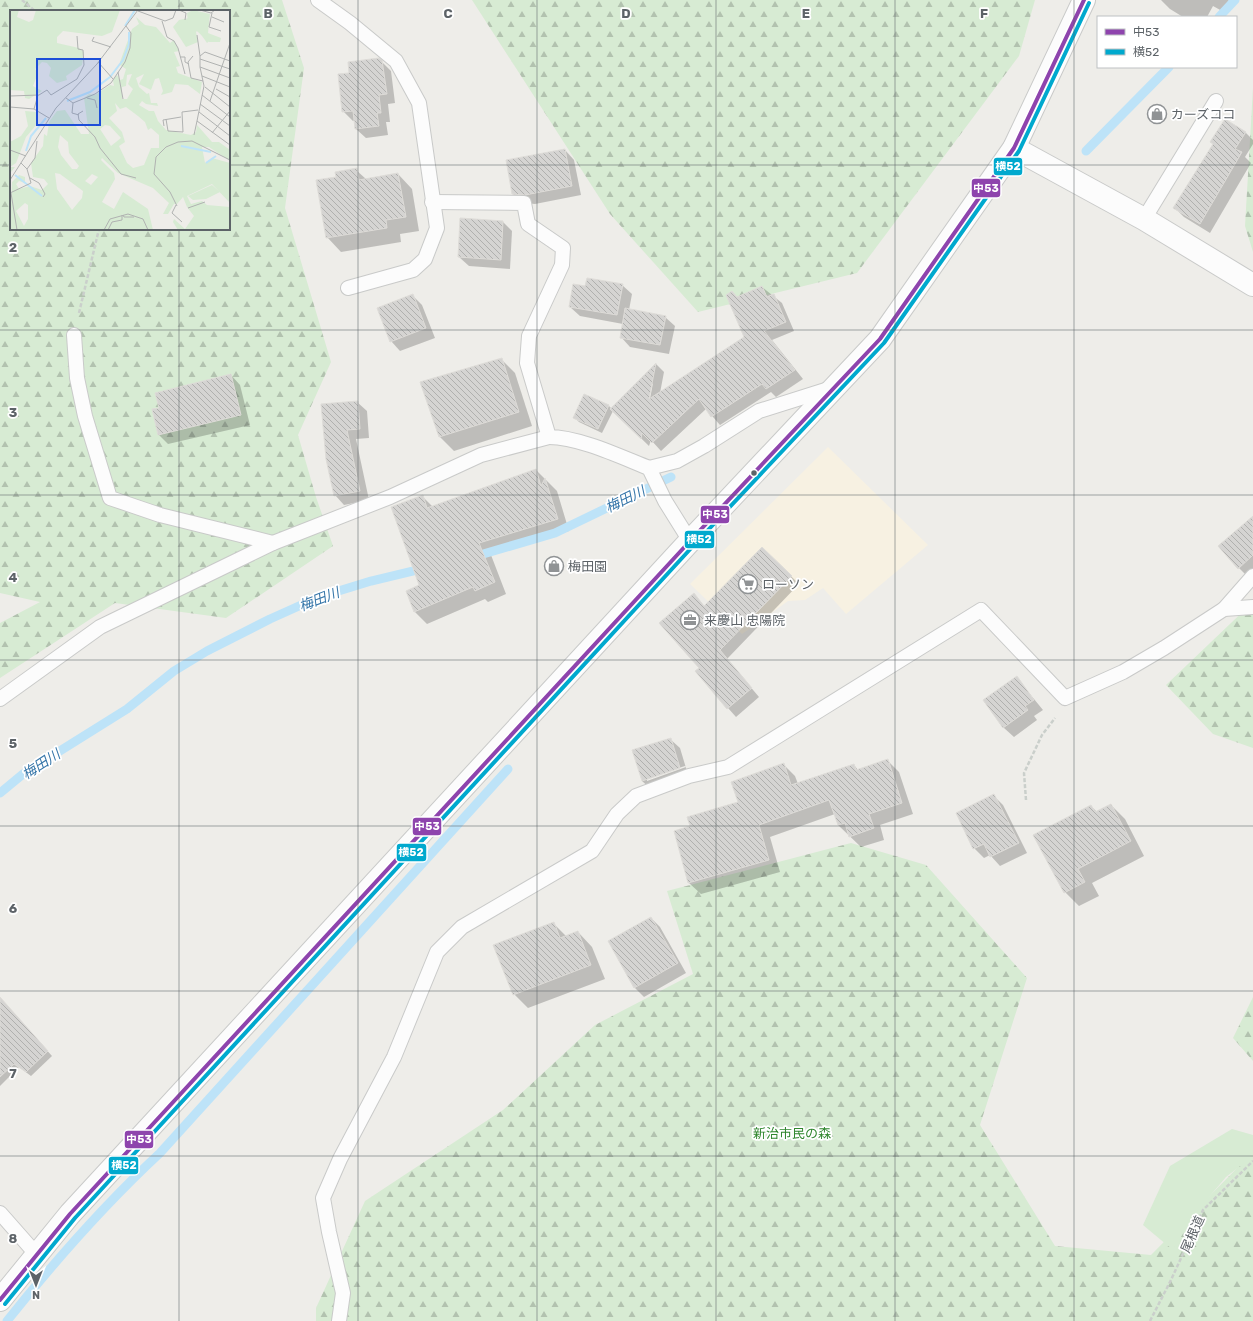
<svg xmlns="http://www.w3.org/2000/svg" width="1253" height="1321" viewBox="0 0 1253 1321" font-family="Rubik,'Noto Sans JP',sans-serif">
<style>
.commercial{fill:#f7f1e2}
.forest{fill:url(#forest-firs);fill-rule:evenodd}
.park{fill:#d7ebd3}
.shadow{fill:#0003;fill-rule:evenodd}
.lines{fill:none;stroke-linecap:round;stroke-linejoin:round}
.stream{stroke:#bde3f8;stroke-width:9}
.building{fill:url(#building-back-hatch);stroke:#dedcd8}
.service-casing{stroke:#c9cac9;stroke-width:16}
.tertiary-casing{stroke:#c9cac9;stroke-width:24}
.path{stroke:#cacfcb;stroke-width:2.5;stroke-dasharray:4 2;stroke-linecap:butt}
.service{stroke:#fcfcfc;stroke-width:14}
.tertiary{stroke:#fcfcfc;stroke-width:22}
.bus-1-casing{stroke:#fff;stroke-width:7}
.bus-2-casing{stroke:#fff;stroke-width:7}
.bus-1{stroke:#8e44ad;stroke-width:4}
.bus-2{stroke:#00a9ce;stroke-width:4}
.grid{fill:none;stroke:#5d6368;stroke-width:1;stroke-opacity:0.55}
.bus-dot{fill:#5d6368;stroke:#fff;stroke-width:1.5}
.labels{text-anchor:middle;stroke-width:3.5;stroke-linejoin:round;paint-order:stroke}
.poi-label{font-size:13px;fill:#5d6368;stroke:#fff;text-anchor:start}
.park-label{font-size:13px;fill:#30872e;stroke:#fff}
.street-label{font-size:13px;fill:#5d6368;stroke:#fff}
.water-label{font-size:14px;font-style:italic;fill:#3676a9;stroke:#fff}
.inset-river{fill:none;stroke:#bde3f8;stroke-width:2}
.inset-road{fill:none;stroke:#b0b2b1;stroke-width:1}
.view{fill:#1d4ed8;fill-opacity:0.15;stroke:#1d4ed8;stroke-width:2}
.inset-edge{fill:none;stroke:#5d6368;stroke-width:2}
.grid-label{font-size:13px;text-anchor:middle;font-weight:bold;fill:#5d6368;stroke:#fff;stroke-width:3.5;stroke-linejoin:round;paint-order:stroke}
.line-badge{stroke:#fff;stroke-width:1.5}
.badge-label{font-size:11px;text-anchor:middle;font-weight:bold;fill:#fff}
</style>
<defs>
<pattern id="forest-firs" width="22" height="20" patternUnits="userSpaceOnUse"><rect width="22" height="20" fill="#d7ebd3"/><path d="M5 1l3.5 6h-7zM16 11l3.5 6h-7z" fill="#b2c2af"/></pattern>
<pattern id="building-back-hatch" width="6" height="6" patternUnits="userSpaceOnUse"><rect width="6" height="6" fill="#d5d4d2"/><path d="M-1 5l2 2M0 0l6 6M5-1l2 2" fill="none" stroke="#b0b0ae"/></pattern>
</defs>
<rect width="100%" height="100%" fill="#eeede9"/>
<!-- commercial -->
<polygon class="commercial" points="828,447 928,545 846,614 823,588 805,600 788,601 742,634 690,584"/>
<!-- forest -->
<g class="forest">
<path d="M0,0h282l22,68 -19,140 46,154 -33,73 18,62 17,49 -107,72 -111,-15 -115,75v-55l40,-21 -40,-9zM11,11h218v218h-218z"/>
<polygon points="472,0 1035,0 1019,56 857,273 698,312 610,214"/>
<polygon points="1253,88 1253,252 1245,226"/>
<polygon points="1253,602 1253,748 1213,734 1166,685"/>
<polygon points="851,843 926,865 1027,978 980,1125 1055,1246 1151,1255 1253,1152 1253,1321 316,1321 316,1308 365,1201 503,1110 595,1025 693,974 667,891"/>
<polygon points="1253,997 1253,1061 1233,1038"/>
</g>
<!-- park -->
<polygon class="park" points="1232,1129 1253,1135 1253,1156 1226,1177 1197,1211 1173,1250 1143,1225 1170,1166"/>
<!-- shadow -->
<g class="shadow">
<polygon points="1161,0 1229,0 1222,11 1213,6 1207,17 1183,17 1170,9"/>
<polygon points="381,61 391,71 395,103 388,104 390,122 386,122 388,135 366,138 356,129 355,120 353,121 343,111 350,74"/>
<polygon points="1245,132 1253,140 1253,144 1245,157 1251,163 1210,233 1184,217 1175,208"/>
<polygon points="565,150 574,160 581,195 535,204 523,203 513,194"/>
<polygon points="356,170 366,179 398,174 412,189 419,231 400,234 401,242 341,252 327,237 337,178"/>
<polygon points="503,222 512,231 510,269 469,266 459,257"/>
<polygon points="622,285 632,294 629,310 665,317 675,326 669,354 630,347 621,337 623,324 580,316 570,307 586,287"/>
<path d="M762,287l20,16 12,28 -22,9 31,39 -27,18 -5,-5 -51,33 -14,-16 -45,42 -10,-11 -2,6 -36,-35 -11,22 -23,-11 -4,-4 10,-23 24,11 3,3 44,-45 8,8 -4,21 85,-55 -8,-41zM653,383l-4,21 -2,-1 4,-17z"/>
<polygon points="412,295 422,305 435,338 400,351 391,341"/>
<polygon points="501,359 515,373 532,426 454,451 440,437"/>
<polygon points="231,375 240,385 250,425 168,444 159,435 160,408"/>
<polygon points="357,402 367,411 369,438 356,439 369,500 344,505 335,495 327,459"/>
<polygon points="536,470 557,491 569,531 491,555 506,594 488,602 485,599 427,624 415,612 407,591 420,586 422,496 433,507"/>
<polygon points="1253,519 1253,573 1248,577 1239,568"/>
<polygon points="762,548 799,584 727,659 759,697 736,717 728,708 700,668 694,595 705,607"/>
<polygon points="1016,677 1043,710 1034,716 1037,720 1014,737 1004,728 984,700"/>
<path d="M670,739l10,9 9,30 -37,12 -10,-9zM685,766l1,1 -39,14v-3z"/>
<polygon points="888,761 899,772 913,814 880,825 884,840 861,847 838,825 835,814 770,837 780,872 701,894 689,883 691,827 739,802 783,764 795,776 798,784 854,765 858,770"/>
<polygon points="994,796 1003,805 1027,853 1000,866 990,855 984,858 974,848"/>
<polygon points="1111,805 1125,819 1144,856 1092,883 1099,896 1079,906 1065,892 1091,806 1097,812"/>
<polygon points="651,918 660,927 686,973 644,997 635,988 609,942"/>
<polygon points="553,923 567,937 578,932 592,947 605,979 528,1008 514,994"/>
<polygon points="0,998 52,1056 31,1076 19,1067 0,1086"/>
</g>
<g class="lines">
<!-- stream -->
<g class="stream">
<polyline points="1219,17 1235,0"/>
<polyline points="1086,151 1169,67"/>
<polyline points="473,557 555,533 671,477"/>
<polyline points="0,793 23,774 127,709 174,671 207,651 270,619 319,597 371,581 425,568"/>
<path d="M7,1321c47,-59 97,-116 153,-168l348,-384"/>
</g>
</g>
<!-- building -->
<g class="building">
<polygon points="379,58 382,60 387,94 379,95 381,113 377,113 379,126 355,129 353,111 342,112 338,74 349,73 348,62"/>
<polygon points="1225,119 1246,132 1235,149 1242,152 1200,224 1173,208 1213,144 1210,142"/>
<polygon points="565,149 572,186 525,195 512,194 506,160"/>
<polygon points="357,168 359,180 398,173 406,217 386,220 387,228 326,238 316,180 336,177 335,172"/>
<polygon points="460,218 503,221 501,260 458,257"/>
<polygon points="587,278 623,284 617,315 569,307 573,284 585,286"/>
<polygon points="762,286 767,297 774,294 786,322 764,331 795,370 766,389 762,384 711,417 699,399 652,443 642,433 641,439 610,409 656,363 649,399 744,337 726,295 732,291 737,297"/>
<polygon points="413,294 426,328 390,342 377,308"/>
<polygon points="625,308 666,316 660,345 620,338"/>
<polygon points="502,358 519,412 439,437 420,382"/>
<polygon points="231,374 241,415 158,435 152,409 159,408 155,393"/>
<polygon points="584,394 609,405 598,429 573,418"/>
<polygon points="358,401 360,429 347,430 360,491 334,496 326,459 321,404"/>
<polygon points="536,469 541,486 545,478 558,519 479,543 495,582 475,591 473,587 414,612 406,591 419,585 391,507 423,495 427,508"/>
<polygon points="1253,516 1253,555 1238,569 1218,546"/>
<polygon points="762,547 792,576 720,650 752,688 727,709 695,671 699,668 659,623 694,593 704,606"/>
<polygon points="1017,676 1034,700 1025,706 1028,710 1003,728 983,700"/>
<polygon points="671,738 680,768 642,781 632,750"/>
<polygon points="888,759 902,803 869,814 874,828 849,837 845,823 838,825 829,800 759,825 769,860 688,883 674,831 690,826 687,817 738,802 731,782 784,763 791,785 854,764 856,770"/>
<polygon points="994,794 1019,843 990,857 984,844 973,849 956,813"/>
<polygon points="1111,804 1131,841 1078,869 1085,882 1064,893 1033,835 1091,805 1095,812"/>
<polygon points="651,917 678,963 634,988 608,941"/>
<polygon points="554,922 560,938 578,931 591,965 513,995 493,945"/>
<polygon points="0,997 48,1051 26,1072 14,1064 0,1077"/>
</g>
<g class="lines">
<defs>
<g id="service">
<polyline points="318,0 350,23 396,61 419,103 437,228 425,259 413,270 348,288"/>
<path d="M432,202l92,1 4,21 35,24 -1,17 -33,71 -2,27 22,74c30,0 72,20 100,31l16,33 25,40"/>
<polyline points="1144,219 1216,101"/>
<polyline points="74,335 77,378 85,416 110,498 160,515 273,543"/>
<polyline points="649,468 677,461 704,446 759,411 832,388"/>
<polyline points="1224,609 1253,576"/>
<polyline points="0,699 100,627 273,543 390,497 481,455 549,437"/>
<polyline points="0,1213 37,1255"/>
<polyline points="339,1321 343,1293 329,1232 323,1198 340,1159 394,1057 437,952 462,927 592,851 617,814 636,796 689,776 728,767 981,610 1065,698 1123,672 1164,648 1224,609 1253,607"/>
</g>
<g id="tertiary">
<polyline points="1014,148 1144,219 1253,285"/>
<polyline points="0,1300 70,1214 690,541 880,339 1014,148 1084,0"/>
</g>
</defs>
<!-- service casing -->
<use href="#service" class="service-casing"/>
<!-- tertiary casing -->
<use href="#tertiary" class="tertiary-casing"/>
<!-- path -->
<g class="path">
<polyline points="22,0 35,11"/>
<polyline points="79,313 99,229"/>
<polyline points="1026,800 1024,773 1042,735 1055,718"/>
<polyline points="1150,1321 1171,1280 1203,1210 1253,1161"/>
</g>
<!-- service -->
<use href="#service" class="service"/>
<!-- tertiary -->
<use href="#tertiary" class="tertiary"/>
<defs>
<polyline id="bus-1" points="0,1300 70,1214 690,541 880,339 1014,148 1084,0"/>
<polyline id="bus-2" points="5,1304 75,1218 694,545 884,343 1019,151 1089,3"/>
</defs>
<!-- bus-1 casing -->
<use href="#bus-1" class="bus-1-casing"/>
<!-- bus-2 casing -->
<use href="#bus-2" class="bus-2-casing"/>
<!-- bus-1 -->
<use href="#bus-1" class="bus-1"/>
<!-- bus-2 -->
<use href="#bus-2" class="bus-2"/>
</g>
<!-- grid -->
<path class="grid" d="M179,0v11M358,0v1321M537,0v1321M716,0v1321M895,0v1321M1074,0v1321M0,165h11M229,165h1024M179,229v1092M0,330h1253M0,495h1253M0,660h1253M0,826h1253M0,991h1253M0,1156h1253"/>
<!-- icons -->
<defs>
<symbol id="shop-ring" viewBox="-11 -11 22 22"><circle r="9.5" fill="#fff" stroke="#909395" stroke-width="1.5"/><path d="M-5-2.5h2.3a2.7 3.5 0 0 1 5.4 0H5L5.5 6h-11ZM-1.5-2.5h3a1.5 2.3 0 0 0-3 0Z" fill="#909395"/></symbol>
<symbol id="supermarket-ring" viewBox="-11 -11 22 22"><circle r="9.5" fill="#fff" stroke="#909395" stroke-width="1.5"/><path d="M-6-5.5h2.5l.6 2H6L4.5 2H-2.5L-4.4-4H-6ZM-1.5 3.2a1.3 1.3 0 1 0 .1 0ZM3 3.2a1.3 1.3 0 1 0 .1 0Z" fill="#909395"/></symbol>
<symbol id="office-ring" viewBox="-11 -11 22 22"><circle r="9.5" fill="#fff" stroke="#909395" stroke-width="1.5"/><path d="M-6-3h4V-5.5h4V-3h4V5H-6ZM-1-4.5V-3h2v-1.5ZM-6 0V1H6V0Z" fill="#909395"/></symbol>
</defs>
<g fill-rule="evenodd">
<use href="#shop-ring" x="1146" y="103" width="22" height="22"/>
<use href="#shop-ring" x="543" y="555" width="22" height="22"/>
<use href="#supermarket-ring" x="737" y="573" width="22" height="22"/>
<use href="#office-ring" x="679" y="609" width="22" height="22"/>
</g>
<!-- markers -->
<circle class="bus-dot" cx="754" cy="473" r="3.5"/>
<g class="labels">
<!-- poi labels -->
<g class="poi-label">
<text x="1171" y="119">カーズココ</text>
<text x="568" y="571">梅田園</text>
<text x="762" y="589">ローソン</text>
<text x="704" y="625">来慶山 忠陽院</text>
</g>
<!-- park labels -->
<g class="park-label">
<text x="792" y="1138">新治市民の森</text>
</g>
<!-- street labels -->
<g class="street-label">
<text transform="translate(1192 1234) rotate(-66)" y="5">尾根道</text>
</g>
<!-- water labels -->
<g class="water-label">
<text transform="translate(625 499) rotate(-26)" y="5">梅田川</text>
<text transform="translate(319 599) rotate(-21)" y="5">梅田川</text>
<text transform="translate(41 764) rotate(-33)" y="5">梅田川</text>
</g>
</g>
<!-- overview -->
<g transform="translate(10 10)">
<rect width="220" height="220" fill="#eeede9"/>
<path d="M0,0h9l-2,7 12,5 4,-2 3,-10h84l-8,22 -10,4 -39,-5 -6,6v6l22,5 5,4 -2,13 -16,11 1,4 -10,3 -8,-7 2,-8 -4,-5 -5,-1 -7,7 3,4 -5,13 9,5 -13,8 -4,-1 -1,-7 -14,-1zM126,7l9,8 11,2 14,16 4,-3 5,11 -5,1 6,14 -4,1 2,6 24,9 -2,12 -12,-9 -13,-1 -3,8 -11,3 2,-4 -4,-13 -4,1 -4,11 -12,-6 5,-10 -8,4 3,9 8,7 2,-1 2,10h6l1,3 -12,-2 -4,-3 -3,4 10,6h5l4,10 8,9 25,5 5,-3 1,-7 15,17h7l11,8v11l-21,-14h-7l3,16 7,-5 18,5v40l-18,-19 -25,12 4,8 11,-3 5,4 23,2v23h-52l-5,-8 1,-3 11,10 9,-13 -7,-9 -4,-10 -6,7h-3l-6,10h-5l6,-11 -16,-15 -35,-15 -16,-15 -1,2 13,13 1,6 -13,23 12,7 9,-17 25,17 5,21h-143l2,-48 7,-7 6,2v6l-6,-2 -3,3 3,5 11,-3 12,4 6,-6 -4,-5 -11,-2 -2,-14 12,-17 1,-12 3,2 2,-14 8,-11 8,-1 16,24h8l-5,-36 5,-4 6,1 15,-10 4,1 -1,-6 4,-5 3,5 3,-1 3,-10 -6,-4v-3l12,-33 7,-5zM122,64l-4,10 5,5 -6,10h-5v-12l4,-1 1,-11zM105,93l5,6 6,-2 12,9 7,6 3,8 3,-2 8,7v13h-8l-7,17 -11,3 -6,-5 -8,-17 6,-4 -3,-10 -13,-14 8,-7zM95,115l5,1 11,12 -10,8 -11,-17zM50,125l8,7 1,11 10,13 -2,3h-5l-11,-14 -3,-8zM45,163l5,1 23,17 -1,7 -10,12 -15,-21zM82,164l6,3 -7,8 -6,-4zM15,193l3,2v14l-4,7 -8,-15zM179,8l21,22 -3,3 -9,-13 -2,2 2,10 -12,5 -13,-20 6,-7zM15,101l12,1v12l-11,13 -10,26 -6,4h5l-4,5h-1v-30l11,-6 7,-10z" fill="#d7ebd3" fill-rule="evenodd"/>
<path d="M183,0l17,4 -2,19 13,5 -1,4h-11l-21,-19 -1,-10zM115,204l16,2 8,14h-44l12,-15z" fill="#d7ebd3"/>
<path d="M202,175l8,7 -14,7 -13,1 -5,-4z" fill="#d7ebd3"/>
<path class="inset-river" d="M115,16l10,-16M57,91l23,-9 20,-15 13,-17 6,-16v-12M171,136l30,6M16,141l5,-15 15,-18M196,153l10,-7M5,165l27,21"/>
<path class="inset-road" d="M169,0l7,3 -1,7M190,0l11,3 4,-3M128,1l27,10 8,-3 3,-8M202,3l-3,14 12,4M202,7l12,5M152,11l5,16 7,4 4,7 7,26M187,25l3,21M84,27l-2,4 19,6M183,46l-5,6 3,16 12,3M170,47h5v5l4,2M190,49l30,10M88,52l15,17M190,57v-11l5,-4 25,9M108,62l5,27M192,66l28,11M220,68l-30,-11 4,19 -7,35 33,24M195,77l25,20M206,79l14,8M192,85l28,22M0,86l29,-1 8,-5 4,5 26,-16 7,-14 -1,-15 -5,-1 -1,-13M56,88l7,5 -1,10 7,2M77,88l8,2 2,8M200,91l20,-58M63,93l22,-9 16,-11 14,-21 5,-14 1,-15 -5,-7M190,94l30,22M0,97l24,2 15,9M24,99l4,-14M73,101l-5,3 1,6 16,17 5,11 21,26 15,4M189,102l31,24M156,109l2,12 15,1 -1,-20 16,-2M154,116l-1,-6 18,-3M202,123l18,-22M184,125l3,-14M0,140l16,6M17,159l8,-11 2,-17M20,168l9,5 6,11 -2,3M0,170l46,-72 41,-44 41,-54M0,183l21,-10 -4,-14 -6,-6M1,183l6,37M166,195l-4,8 10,9M167,196l-7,-14 -16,-18 2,-17 10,-10 12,-5 14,-1 38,19M178,198l17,-6M113,205l1,2h10M94,220l6,-11 18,-5 15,5 5,11M98,220l4,-8 10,-2v-5"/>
<path class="view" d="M27,49h63v66h-63z"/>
<rect width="220" height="220" class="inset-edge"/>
</g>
<g class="grid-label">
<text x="268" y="18">B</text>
<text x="448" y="18">C</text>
<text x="626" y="18">D</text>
<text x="806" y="18">E</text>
<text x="984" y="18">F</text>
<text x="13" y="252">2</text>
<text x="13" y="417">3</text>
<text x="13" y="582">4</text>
<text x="13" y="748">5</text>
<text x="13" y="913">6</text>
<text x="13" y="1078">7</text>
<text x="13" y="1243">8</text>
</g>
<g class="line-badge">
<rect x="993" y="157" width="30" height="19" rx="4" fill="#00a9ce"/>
<rect x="971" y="178" width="30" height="20" rx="4" fill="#8e44ad"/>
<rect x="700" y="505" width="30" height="19" rx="4" fill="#8e44ad"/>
<rect x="684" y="530" width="31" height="19" rx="4" fill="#00a9ce"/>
<rect x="412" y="817" width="30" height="19" rx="4" fill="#8e44ad"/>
<rect x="396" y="843" width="31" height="19" rx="4" fill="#00a9ce"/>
<rect x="124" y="1130" width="30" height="19" rx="4" fill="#8e44ad"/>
<rect x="108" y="1156" width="31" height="19" rx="4" fill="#00a9ce"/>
</g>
<g class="badge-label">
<text x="1008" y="170">横52</text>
<text x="986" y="192">中53</text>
<text x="715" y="518">中53</text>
<text x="699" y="543">横52</text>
<text x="427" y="830">中53</text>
<text x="411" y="856">横52</text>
<text x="139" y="1143">中53</text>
<text x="124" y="1169">横52</text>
</g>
<!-- legend -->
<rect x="1097" y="16" width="140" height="52" fill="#ffffff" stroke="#bec1c3"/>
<rect x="1105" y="29" width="20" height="6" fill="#8e44ad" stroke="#bec1c3"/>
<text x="1133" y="36" font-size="12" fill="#5d6368">中53</text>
<rect x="1105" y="49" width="20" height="6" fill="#00a9ce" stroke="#bec1c3"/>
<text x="1133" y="56" font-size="12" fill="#5d6368">横52</text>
<!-- north arrow -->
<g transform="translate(36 1285) rotate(180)" stroke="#ffffff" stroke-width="3" paint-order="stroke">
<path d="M0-3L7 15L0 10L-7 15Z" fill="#5d6368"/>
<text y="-6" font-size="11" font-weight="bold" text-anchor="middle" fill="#5d6368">N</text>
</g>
</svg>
